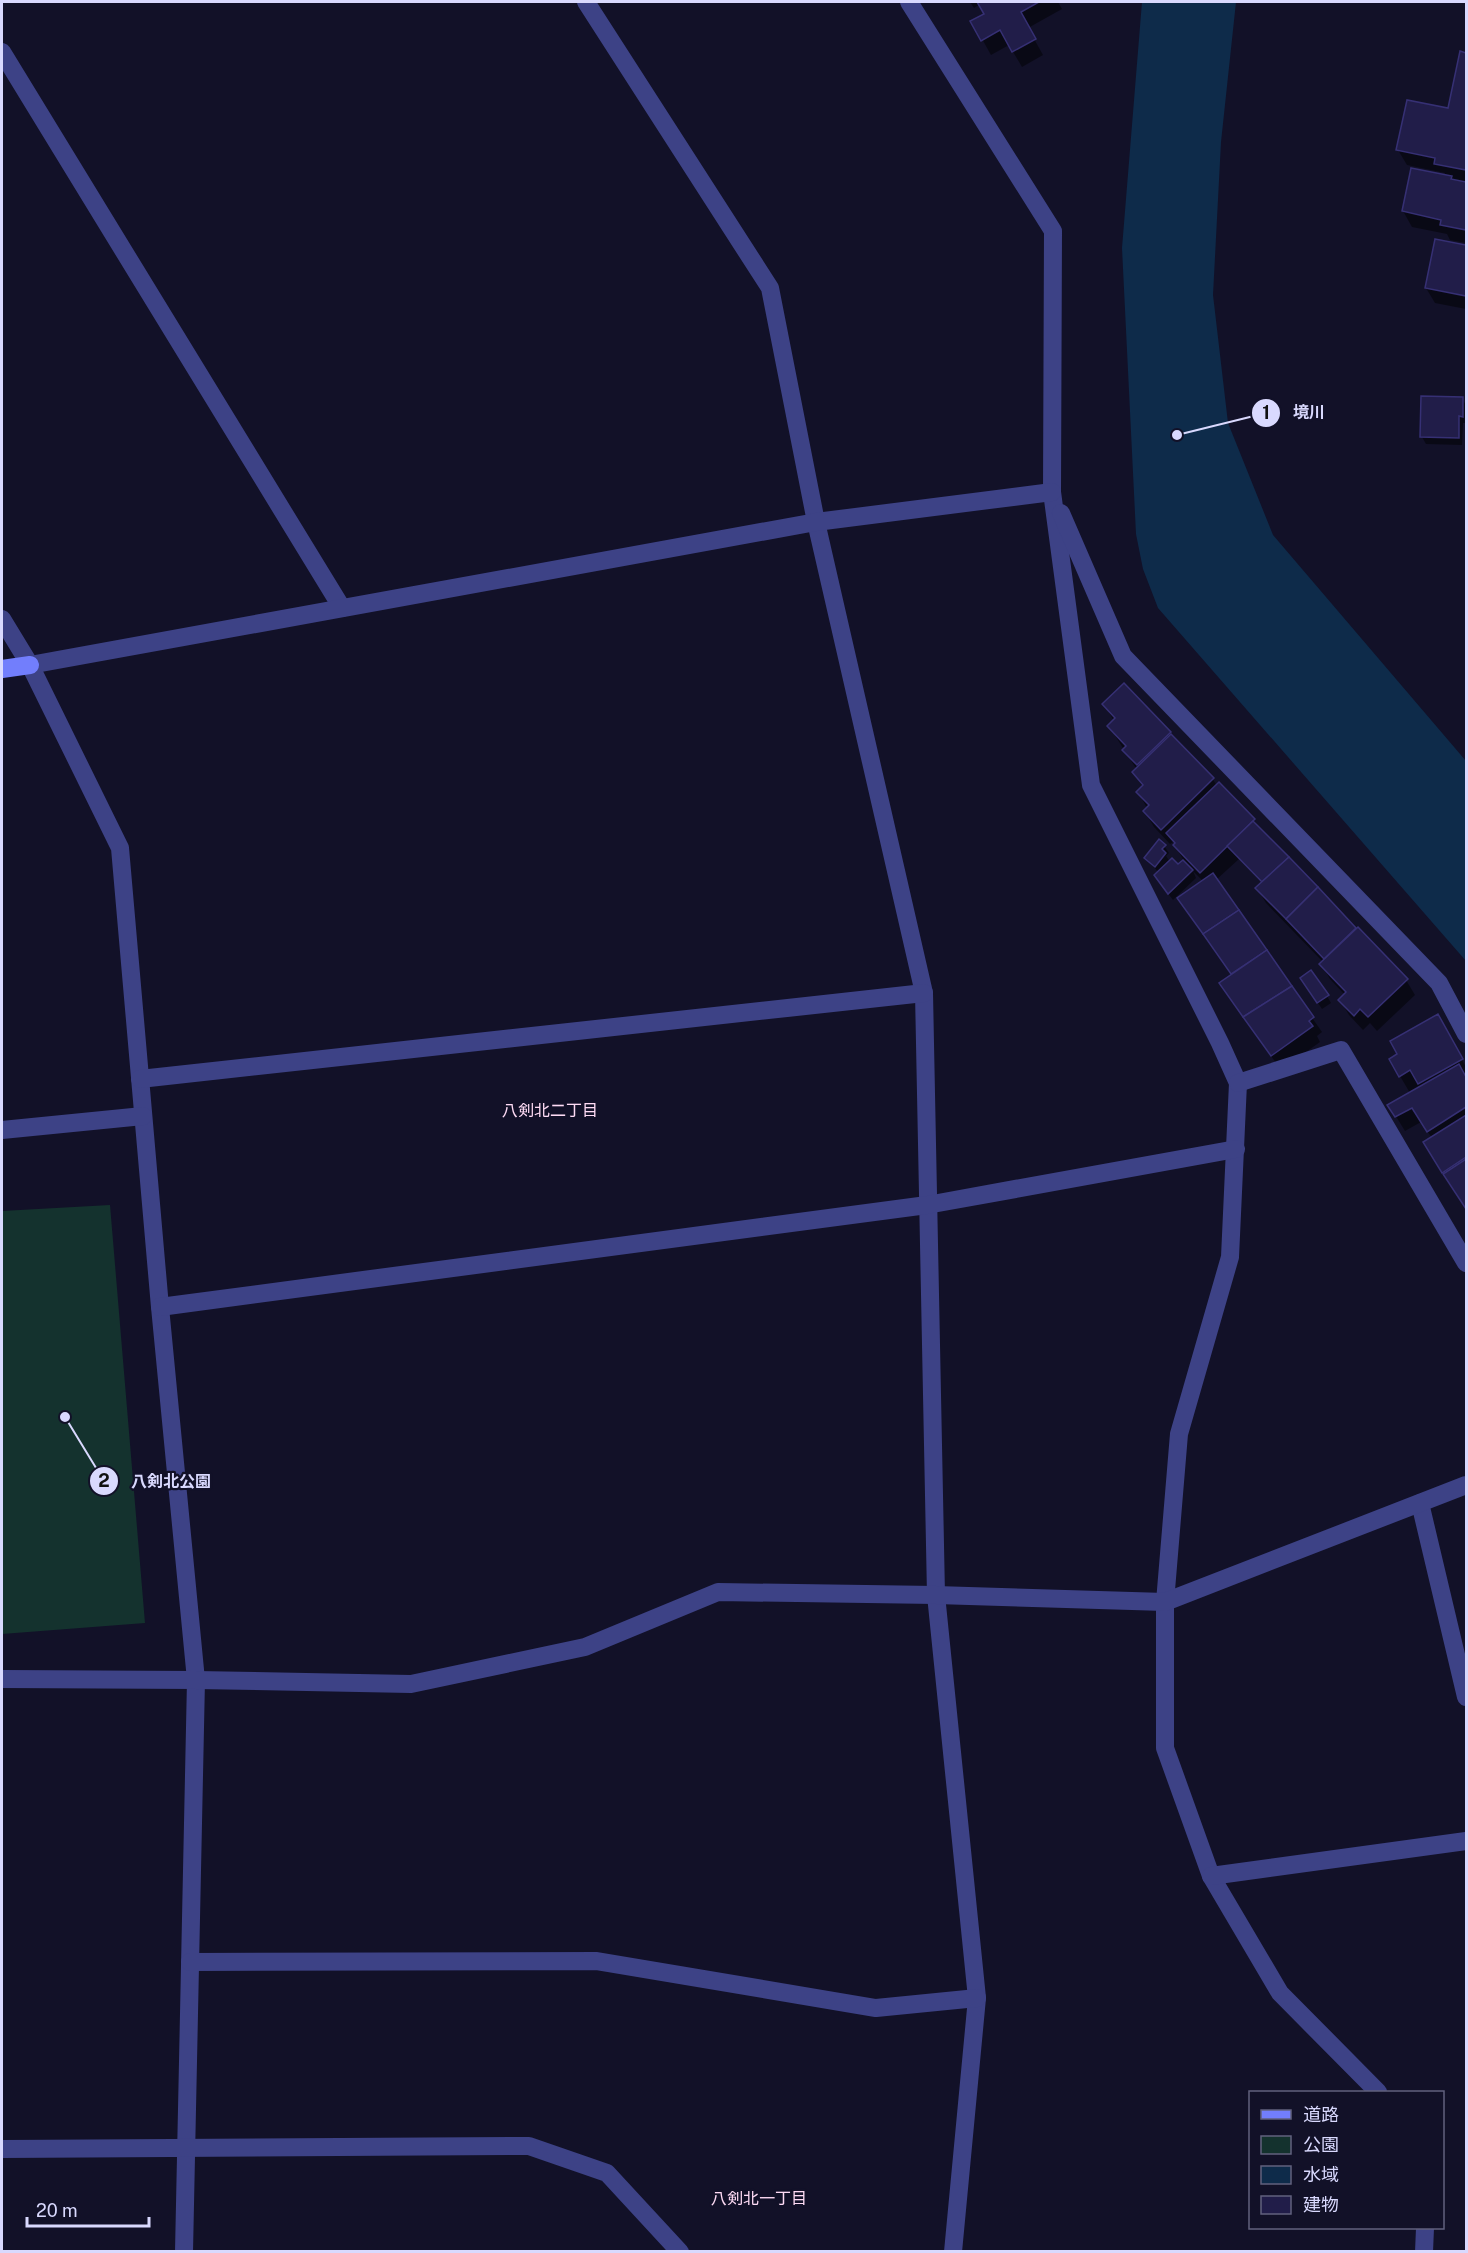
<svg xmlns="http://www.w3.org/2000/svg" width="1468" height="2253" viewBox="0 0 1468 2253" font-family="'Public Sans','Noto Sans JP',sans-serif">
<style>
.green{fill:#14322e}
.water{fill:#0e2b4a}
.shadow{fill:#0007}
.building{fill:#211d49;stroke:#363074;stroke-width:1.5}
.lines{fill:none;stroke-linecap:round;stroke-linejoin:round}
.street{stroke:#3d4286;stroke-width:18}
.secondary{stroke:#727efc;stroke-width:18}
.labels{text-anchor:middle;stroke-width:4.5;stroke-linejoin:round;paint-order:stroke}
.neighbourhood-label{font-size:16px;fill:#fedbf5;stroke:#121128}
.leader{fill:none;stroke:#d9d9fe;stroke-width:2}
.callout-dot{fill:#d9d9fe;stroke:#121128;stroke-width:2}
.mark-label{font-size:18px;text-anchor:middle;font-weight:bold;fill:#111}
.callout-label{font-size:16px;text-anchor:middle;font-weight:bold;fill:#d9d9fe;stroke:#121128;stroke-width:4.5;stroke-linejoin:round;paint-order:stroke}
</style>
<rect width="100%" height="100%" fill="#121128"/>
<!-- green -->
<polygon class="green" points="110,1205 145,1623 2,1634 2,1211"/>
<!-- water -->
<polygon class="water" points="1142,2 1236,2 1221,142 1213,295 1228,423 1273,535 1466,761 1466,961 1158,608 1143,569 1136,534 1122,248"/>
<!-- shadow -->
<g class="shadow">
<polygon points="970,2 1058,2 1062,9 1028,28 1043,55 1022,67 1009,45 991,55 972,21 986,14 980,4 974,8"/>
<polygon points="1461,53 1466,54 1466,243 1450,240 1447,234 1412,227 1403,211 1444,176 1445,173 1407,165 1398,150 1449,110"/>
<polygon points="1436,241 1466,247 1466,309 1435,303 1426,288"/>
<polygon points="1462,399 1466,405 1466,401 1466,423 1463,423 1462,445 1426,444 1422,437"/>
<polygon points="1124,685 1212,778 1217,786 1219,784 1254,820 1260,829 1406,980 1415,995 1377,1031 1370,1023 1363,1030 1349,1015 1340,1000 1345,995 1330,979 1321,964 1323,962 1266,903 1257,888 1262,883 1239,859 1216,880 1322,1032 1317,1036 1320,1042 1281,1070 1230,998 1221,983 1232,975 1179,899 1204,882 1193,871 1196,878 1173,900 1160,883 1159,873 1146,858 1164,846 1169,853 1166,856 1170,862 1178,867 1184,861 1173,842 1170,844 1154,827 1145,812 1147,808 1138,792 1143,788 1134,773 1137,770 1109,726 1114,721 1104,704"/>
<polygon points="1306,985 1327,996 1331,1003 1322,1009"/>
<polygon points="1437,1016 1466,1067 1466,1209 1425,1142 1432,1138 1421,1122 1405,1131 1389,1105 1410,1093 1400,1076"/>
</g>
<!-- building -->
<g class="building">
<polygon points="977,2 1039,2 1021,12 1036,39 1012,52 1000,30 981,41 970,21 984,14"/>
<polygon points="1460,51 1466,53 1466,170 1434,164 1435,158 1396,150 1407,100 1448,108"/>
<polygon points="1411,168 1452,176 1451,179 1466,182 1466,230 1440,225 1441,220 1402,211"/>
<polygon points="1435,239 1466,245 1466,296 1425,288"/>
<polygon points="1421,396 1463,397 1463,417 1459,416 1459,438 1420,437"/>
<polygon points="1124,683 1171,732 1137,765 1122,750 1126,746 1107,726 1115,718 1102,704"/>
<polygon points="1171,734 1214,778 1161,830 1143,811 1149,805 1136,792 1143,785 1132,772"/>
<polygon points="1219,782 1255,819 1200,873 1173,845 1175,843 1166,833"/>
<polygon points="1253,821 1289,857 1262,882 1227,846"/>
<polygon points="1159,839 1166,845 1162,849 1166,853 1155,867 1144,858"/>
<polygon points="1289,857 1318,887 1286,919 1255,888"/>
<polygon points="1172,858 1178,864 1183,860 1193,870 1168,894 1154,875"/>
<polygon points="1213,873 1239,910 1203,934 1177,898"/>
<polygon points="1318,887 1356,928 1324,959 1286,919"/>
<polygon points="1239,910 1267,950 1231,974 1203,934"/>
<polygon points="1358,927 1408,979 1368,1017 1360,1009 1354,1016 1338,1000 1346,992 1319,964"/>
<polygon points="1267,950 1292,986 1243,1017 1219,983"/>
<polygon points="1311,970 1329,995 1317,1003 1300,978"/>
<polygon points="1292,986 1314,1017 1309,1021 1313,1026 1271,1056 1243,1017"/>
<polygon points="1438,1014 1463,1059 1418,1084 1410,1070 1399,1077 1389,1059 1397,1054 1390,1041"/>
<polygon points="1459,1064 1466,1077 1466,1107 1427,1132 1412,1108 1395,1117 1387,1105"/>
<polygon points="1466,1115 1466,1157 1442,1173 1423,1142"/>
<polygon points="1466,1159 1466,1209 1443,1174"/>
</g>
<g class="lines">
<!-- street -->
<g class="street">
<polyline points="586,2 770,288 816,522 924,993 936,1595 977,1998 953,2252"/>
<polyline points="909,2 1053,231 1052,492 1091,785 1220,1043 1238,1083 1230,1257 1179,1434 1165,1602 1165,1748 1211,1876 1280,1993 1378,2092"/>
<polyline points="2,52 342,608"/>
<polyline points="1061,513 1123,656 1439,983 1466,1034"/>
<polyline points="2,619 30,665 120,848 160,1307 196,1680 184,2252"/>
<polyline points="30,665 816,522 1052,492"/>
<polyline points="140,1079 924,993"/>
<polyline points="1238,1083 1341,1050 1466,1263"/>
<polyline points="2,1130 143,1116"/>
<polyline points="160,1307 927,1205 1236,1149"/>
<polyline points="1420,1503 1466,1697"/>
<polyline points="2,1679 196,1680 411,1684 585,1647 718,1592 936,1595 1165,1602 1466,1485"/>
<polyline points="1211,1876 1466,1841"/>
<polyline points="190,1962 597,1961 876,2008 977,1998"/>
<polyline points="2,2149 529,2146 607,2173 680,2252"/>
<polyline points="1424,2252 1425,2228"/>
</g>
<!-- secondary -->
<polyline class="secondary" points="2,669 30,665"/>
</g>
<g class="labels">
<!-- neighbourhood labels -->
<g class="neighbourhood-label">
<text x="550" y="1116">八剣北二丁目</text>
<text x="759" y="2204">八剣北一丁目</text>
</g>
</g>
<!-- callouts -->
<path class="leader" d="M1177 435L1266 413M65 1417L104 1481"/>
<g class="callout-dot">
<circle cx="1177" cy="435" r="6"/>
<circle cx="65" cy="1417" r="6"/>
<circle cx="1266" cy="413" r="15"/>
<circle cx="104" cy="1481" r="15"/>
</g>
<g class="mark-label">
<text x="1266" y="419">1</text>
<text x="104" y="1487">2</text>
</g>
<g class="callout-label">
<text x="1309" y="418">境川</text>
<text x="171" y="1487">八剣北公園</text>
</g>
<!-- border -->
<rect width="1468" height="2253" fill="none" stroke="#d9d9fe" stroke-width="6"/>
<!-- legend -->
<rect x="1249" y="2091" width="195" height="138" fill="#121128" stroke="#62617e" stroke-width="1.5"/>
<rect x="1261" y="2110" width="30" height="9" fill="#727efc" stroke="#62617e" stroke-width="1.5"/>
<text x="1303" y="2121" font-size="18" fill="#d9d9fe">道路</text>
<rect x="1261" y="2136" width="30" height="18" fill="#14322e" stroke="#62617e" stroke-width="1.5"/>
<text x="1303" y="2151" font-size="18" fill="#d9d9fe">公園</text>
<rect x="1261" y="2166" width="30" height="18" fill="#0e2b4a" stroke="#62617e" stroke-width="1.5"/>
<text x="1303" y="2181" font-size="18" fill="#d9d9fe">水域</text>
<rect x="1261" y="2196" width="30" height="18" fill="#211d49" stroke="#62617e" stroke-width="1.5"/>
<text x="1303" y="2211" font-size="18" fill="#d9d9fe">建物</text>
<!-- scale -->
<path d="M27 2217v9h122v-9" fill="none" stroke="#d9d9fe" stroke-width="3"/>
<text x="36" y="2217" font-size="18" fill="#d9d9fe" stroke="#121128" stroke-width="4.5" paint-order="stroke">20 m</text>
</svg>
